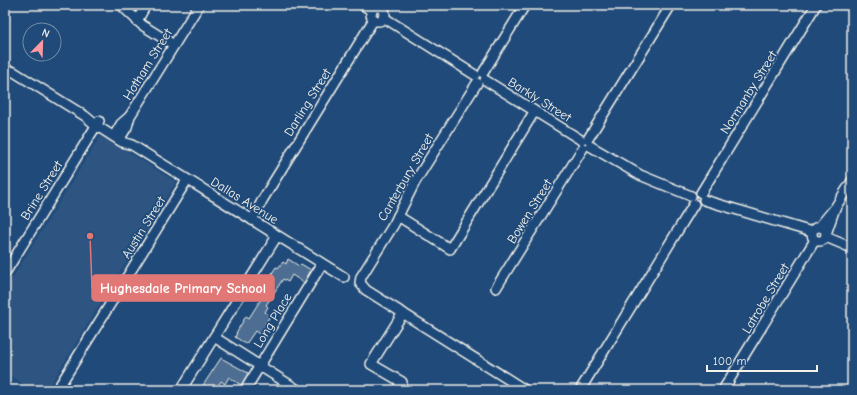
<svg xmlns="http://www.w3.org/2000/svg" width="857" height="395" viewBox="0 0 857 395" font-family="'Comic Neue',sans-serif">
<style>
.built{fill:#2d5581}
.building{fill:#4d6e92;stroke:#f4f1e8}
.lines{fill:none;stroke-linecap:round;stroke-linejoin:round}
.minor-casing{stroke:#f4f1e8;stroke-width:12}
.minor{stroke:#1f4a7a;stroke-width:9}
.labels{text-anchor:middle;stroke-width:3.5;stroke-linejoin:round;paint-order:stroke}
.street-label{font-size:13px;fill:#f4f1e8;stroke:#1f4a7a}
.leader{fill:none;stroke:#e27875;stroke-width:1.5}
.callout-dot{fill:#e27875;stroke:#1f4a7a;stroke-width:1.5}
.callout{fill:#e27875;stroke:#e27875;stroke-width:1.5}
.callout-label{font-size:14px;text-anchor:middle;font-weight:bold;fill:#fff}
</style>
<rect width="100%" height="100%" fill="#1f4a7a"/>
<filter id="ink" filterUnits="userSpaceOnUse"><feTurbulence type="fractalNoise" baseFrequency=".025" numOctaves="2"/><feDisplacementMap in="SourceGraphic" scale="8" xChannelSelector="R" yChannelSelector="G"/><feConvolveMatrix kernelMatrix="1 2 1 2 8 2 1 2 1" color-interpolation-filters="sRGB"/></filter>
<g filter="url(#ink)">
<!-- built -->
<polygon class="built" points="101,135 176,182 47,390 33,390 5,372 5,290"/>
<!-- building -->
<g class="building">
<polygon points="288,259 299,266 301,264 311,270 304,283 292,275 288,282 283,279 266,305 268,307 265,312 270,316 265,324 268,326 262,336 255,331 246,344 235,337 237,333 236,333 246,316 249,318 263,296 259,294 276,267 278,268 283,262 286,264"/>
<polygon points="221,358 248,373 241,385 229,377 225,384 221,381 215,390 200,390"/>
</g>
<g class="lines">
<defs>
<g id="minor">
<polyline points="121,5 142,25 174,45"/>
<polyline points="363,5 372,11"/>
<circle cx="378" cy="14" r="7"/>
<polyline points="383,17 475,75"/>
<polyline points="137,21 146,5"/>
<polyline points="5,69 14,72 85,116 97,126 122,142 132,145 344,277"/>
<polyline points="483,73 525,5"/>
<polyline points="485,80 581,140"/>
<polyline points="477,83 415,182 394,224 361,277 360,283 366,290 525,390"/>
<polyline points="114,136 121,124 129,117"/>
<polyline points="588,139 671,5"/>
<polyline points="119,140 127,127 130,116 199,5"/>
<polyline points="590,146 640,175 691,196"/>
<polyline points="701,193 816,5"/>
<polyline points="704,200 812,232"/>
<polyline points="398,216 450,249 534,112"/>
<polyline points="252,220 263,199 374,19"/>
<polyline points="819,227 834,209"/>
<circle cx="819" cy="234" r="7"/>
<polyline points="826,234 835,208 852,181"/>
<polyline points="826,237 852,248"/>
<polyline points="5,273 99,121"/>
<polyline points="496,288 583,148"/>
<polyline points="214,337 298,390"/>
<polyline points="57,390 187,180"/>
<polyline points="181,390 277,236"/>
<polyline points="245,390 322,264"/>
<polyline points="397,390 402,382 371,364 403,313"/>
<polyline points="580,390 694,204"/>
<polyline points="723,390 815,240"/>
</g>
</defs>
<!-- minor casing -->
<use href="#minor" class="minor-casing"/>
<!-- minor -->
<use href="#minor" class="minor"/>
</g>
</g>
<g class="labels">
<!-- street labels -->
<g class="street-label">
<text transform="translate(147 64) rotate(-58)" y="5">Hotham Street</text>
<text transform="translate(748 92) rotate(-58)" y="5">Normanby Street</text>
<text transform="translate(540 99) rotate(32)" y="5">Barkly Street</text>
<text transform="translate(307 102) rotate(-58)" y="5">Darling Street</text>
<text transform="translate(405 177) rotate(-60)" y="5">Canterbury Street</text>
<text transform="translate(41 190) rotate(-58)" y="5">Brine Street</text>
<text transform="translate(245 200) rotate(32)" y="5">Dallas Avenue</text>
<text transform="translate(529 211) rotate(-58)" y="5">Bowen Street</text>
<text transform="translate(143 227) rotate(-58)" y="5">Austin Street</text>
<text transform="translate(765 298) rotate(-59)" y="5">Latrobe Street</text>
<text transform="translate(272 320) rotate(-59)" y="5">Long Place</text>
</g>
</g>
<!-- callouts -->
<path class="leader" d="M90 236L92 288"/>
<circle class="callout-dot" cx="90" cy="236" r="4"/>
<rect class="callout" x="92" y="275" width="182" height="26" rx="4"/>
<g class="callout-label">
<text x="183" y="293">Hughesdale Primary School</text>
</g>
<!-- margin -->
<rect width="857" height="395" fill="none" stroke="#1f4a7a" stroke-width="20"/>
<rect x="10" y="10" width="837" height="375" fill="none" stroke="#f4f1e8" stroke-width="1.5" filter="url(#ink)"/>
<!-- north arrow -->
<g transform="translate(42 42) rotate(23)"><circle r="19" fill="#1f4a7a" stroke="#748da6"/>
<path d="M0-3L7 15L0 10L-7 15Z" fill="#ff9aa2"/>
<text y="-6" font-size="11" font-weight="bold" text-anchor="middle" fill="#f4f1e8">N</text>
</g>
<!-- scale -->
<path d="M707 365v6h110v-6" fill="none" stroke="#f4f1e8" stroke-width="2"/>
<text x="713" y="365" font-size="12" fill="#f4f1e8" stroke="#1f4a7a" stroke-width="3" paint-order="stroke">100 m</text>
</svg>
